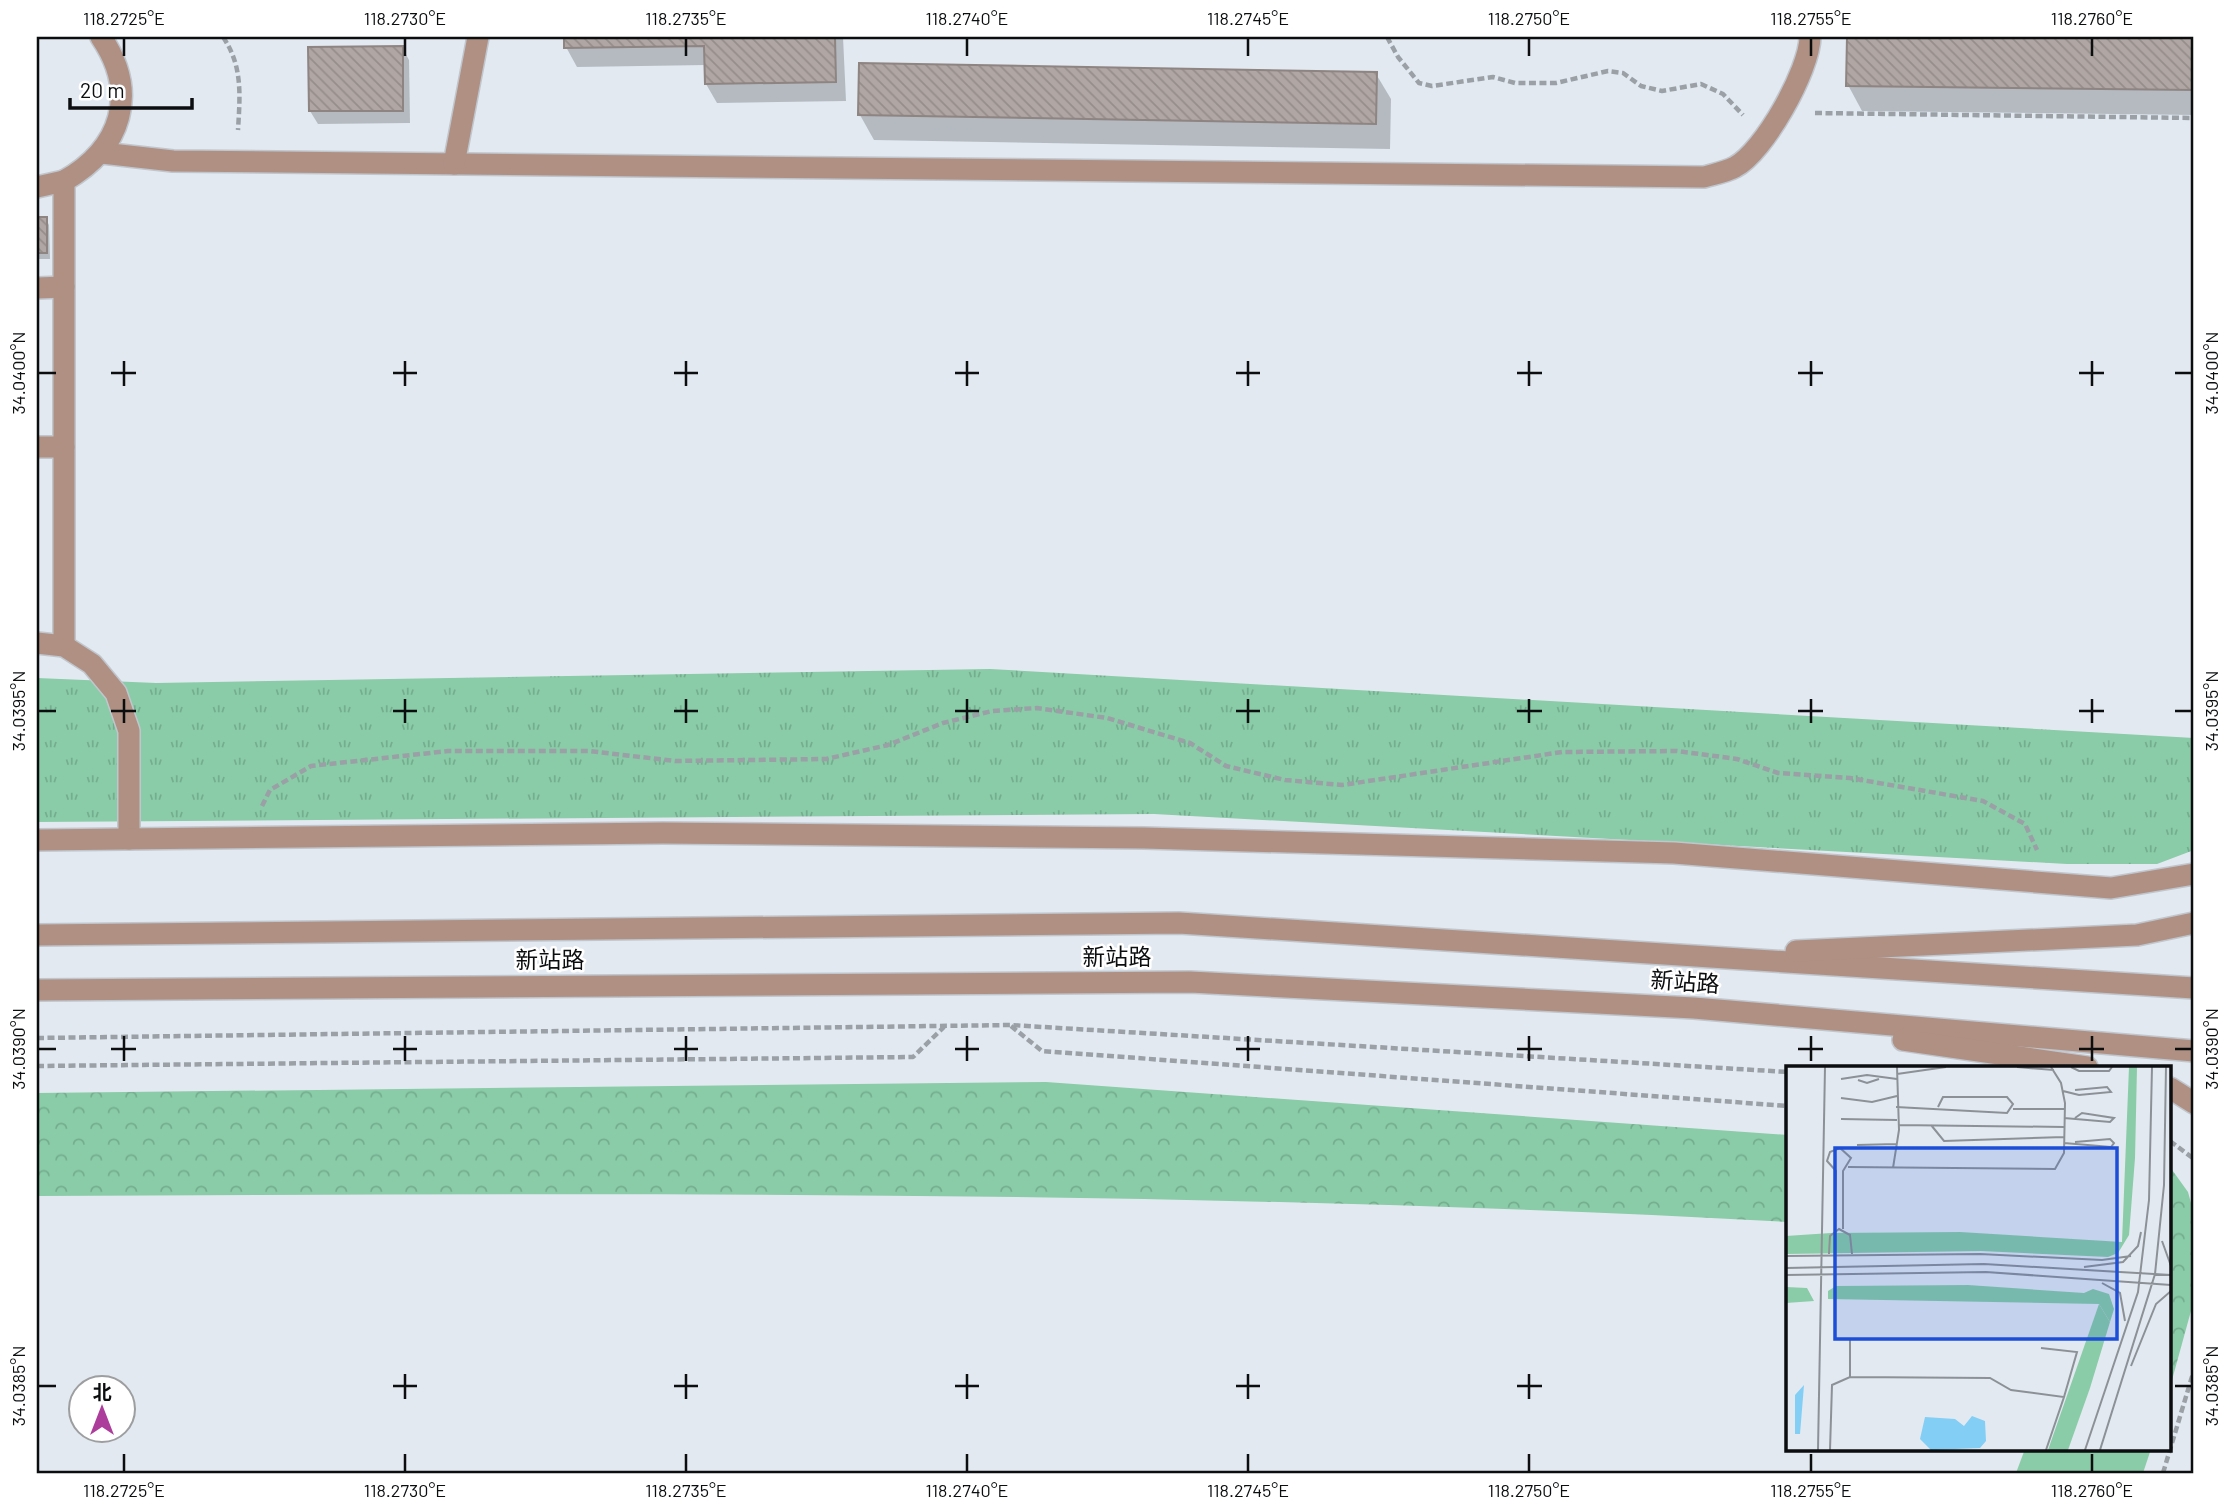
<svg xmlns="http://www.w3.org/2000/svg" width="2231" height="1510" viewBox="0 0 2231 1510" font-family="Barlow,'Noto Sans SC',sans-serif">
<style>
.grass{fill:url(#grass-tufts)}
.forest{fill:url(#forest-crowns)}
.green{fill:#89cca7}
.shadow{fill:#0003}
.building{fill:url(#building-back-hatch);stroke:#8e8482;stroke-width:2}
.lines{fill:none;stroke-linecap:round;stroke-linejoin:round}
.minor-casing{stroke:#c0c6cd;stroke-width:24}
.path{stroke:#9aa0a6;stroke-width:4.5;stroke-dasharray:7 3.5;stroke-linecap:butt}
.minor{stroke:#af9083;stroke-width:21}
.ticks{fill:none;stroke:#0b0d0f;stroke-width:2.5}
.labels{text-anchor:middle;stroke-width:5;stroke-linejoin:round;paint-order:stroke}
.street-label{font-size:23px;fill:#0b0d0f;stroke:#fff}
.inset-road{fill:none;stroke:#8c9197;stroke-width:2}
.view{fill:#1d4ed8;fill-opacity:0.15;stroke:#1d4ed8;stroke-width:3.5}
.inset-edge{fill:none;stroke:#0b0d0f;stroke-width:3.5}
.neatline{fill:none;stroke:#0b0d0f;stroke-width:2.5}
.ticks-label{font-size:18px;text-anchor:middle;fill:#0b0d0f}
</style>
<defs>
<pattern id="grass-tufts" width="24" height="20" patternUnits="userSpaceOnUse" patternTransform="scale(1.75)"><rect width="24" height="20" fill="#89cca7"/><path d="M3 7l-1-3M5 7V3M7 7l1-3M15 17l-1-3M17 17v-4M19 17l1-3" fill="none" stroke="#75ae8f"/></pattern>
<pattern id="forest-crowns" width="20" height="18" patternUnits="userSpaceOnUse" patternTransform="scale(1.75)"><rect width="20" height="18" fill="#89cca7"/><path d="M2 6a3 3 0 1 1 6 0M12 15a3 3 0 1 1 6 0" fill="none" stroke="#75ae8f"/></pattern>
<pattern id="building-back-hatch" width="6" height="6" patternUnits="userSpaceOnUse" patternTransform="scale(1.75)"><rect width="6" height="6" fill="#b0a6a3"/><path d="M-1 5l2 2M0 0l6 6M5-1l2 2" fill="none" stroke="#968e8b"/></pattern>
</defs>
<rect width="100%" height="100%" fill="#e2e9f1"/>
<!-- grass -->
<polygon class="grass" points="990,669 2194,738 2194,850 2157,864 2067,864 1154,814 37,822 37,678 156,683"/>
<!-- forest -->
<g class="forest">
<path d="M1046,1082l742,53v87c-583,-32 -1167,-29 -1751,-26v-103z"/>
<polygon points="2170,1167 2188,1192 2194,1214 2194,1300 2172,1380"/>
</g>
<!-- green -->
<polygon class="green" points="2025,1449 2151,1449 2143,1473 2016,1473"/>
<!-- shadow -->
<g class="shadow">
<polygon points="566,37 843,37 846,101 717,103 706,84 706,65 577,67 566,47"/>
<polygon points="1849,37 2194,37 2194,115 1862,111 1848,85"/>
<polygon points="402,47 409,60 410,123 318,124 310,111"/>
<polygon points="1376,74 1391,99 1390,149 874,140 860,115"/>
<polygon points="37,219 46,219 49,225 50,259 37,259"/>
</g>
<!-- building -->
<g class="building">
<polygon points="564,37 835,37 836,82 705,84 704,46 564,48"/>
<polygon points="1847,37 2194,37 2194,90 1846,86"/>
<polygon points="403,46 403,111 309,111 308,47"/>
<polygon points="859,63 1377,72 1376,124 858,115"/>
<rect x="37" y="217" width="10" height="36"/>
</g>
<g class="lines">
<defs>
<g id="minor">
<path d="M102,153l71,8 1531,16c10,-3 22,-5 31,-10 29,-15 75,-98 75,-130"/>
<polyline points="454,164 478,37"/>
<polyline points="37,187 64,181"/>
<polyline points="37,288 64,287"/>
<polyline points="37,447 64,447"/>
<polyline points="37,643 64,646 92,664 116,693 129,731 129,839"/>
<path d="M64,646v-465c58,-33 75,-88 37,-144"/>
<polyline points="37,840 663,833 1144,838 1674,853 2111,888 2194,874"/>
<polyline points="37,935 1179,923 2194,988"/>
<polyline points="1796,951 2137,935 2194,923"/>
<polyline points="37,990 1190,982 1694,1008 2194,1051"/>
<polyline points="1903,1040 2087,1067"/>
<polyline points="2170,1088 2194,1103"/>
</g>
</defs>
<!-- minor casing -->
<use href="#minor" class="minor-casing"/>
<!-- path -->
<g class="path">
<path d="M223,37c20,29 17,59 15,93"/>
<polyline points="1387,37 1398,57 1419,83 1432,86 1493,77 1515,83 1556,83 1608,71 1623,73 1641,86 1662,91 1701,84 1723,94 1743,115"/>
<polyline points="1815,113 2194,118"/>
<polyline points="262,806 270,790 311,766 448,751 589,751 675,761 826,759 888,745 943,723 992,711 1037,708 1107,718 1190,743 1226,766 1285,780 1342,785 1562,752 1677,751 1737,759 1778,773 1850,778 1983,801 2025,824 2037,850"/>
<polyline points="1011,1026 1042,1051 1788,1106"/>
<polyline points="37,1038 1010,1025 1788,1072"/>
<polyline points="37,1066 913,1057 944,1027"/>
<polyline points="2170,1141 2194,1159"/>
<polyline points="2163,1473 2194,1370"/>
</g>
<!-- minor -->
<use href="#minor" class="minor"/>
</g>
<!-- ticks -->
<path class="ticks" d="M124,38v18M405,38v18M686,38v18M967,38v18M1248,38v18M1529,38v18M1811,38v18M2092,38v18M124,361v25M405,361v25M686,361v25M967,361v25M1248,361v25M1529,361v25M1811,361v25M2092,361v25M38,373h18M111,373h25M393,373h24M674,373h24M955,373h24M1236,373h24M1517,373h25M1798,373h25M2079,373h25M2175,373h17M124,699v24M405,699v24M686,699v24M967,699v24M1248,699v24M1529,699v24M1811,699v24M2092,699v24M38,711h18M111,711h25M393,711h24M674,711h24M955,711h24M1236,711h24M1517,711h25M1798,711h25M2079,711h25M2175,711h17M124,1036v25M405,1036v25M686,1036v25M967,1036v25M1248,1036v25M1529,1036v25M1811,1036v25M2092,1036v25M38,1049h18M111,1049h25M393,1049h24M674,1049h24M955,1049h24M1236,1049h24M1517,1049h25M1798,1049h25M2079,1049h25M2175,1049h17M405,1374v25M686,1374v25M967,1374v25M1248,1374v25M1529,1374v25M38,1386h18M393,1386h24M674,1386h24M955,1386h24M1236,1386h24M1517,1386h25M2175,1386h17M124,1454v18M405,1454v18M686,1454v18M967,1454v18M1248,1454v18M1529,1454v18M1811,1454v18M2092,1454v18"/>
<g class="labels">
<!-- street labels -->
<g class="street-label">
<text x="1117" y="965">新站路</text>
<text x="550" y="968">新站路</text>
<text transform="translate(1685 982) rotate(4)" y="8">新站路</text>
</g>
</g>
<!-- overview -->
<g transform="translate(1786 1066)">
<rect width="385" height="385" fill="#e2e9f1"/>
<path d="M343,1h8l-2,91 -6,77 -11,18 -10,4 -127,-6 -195,3v-18l45,-3 129,-1 162,10z" fill="#89cca7"/>
<path d="M182,219l116,8 9,-4 16,5 5,15 -4,13 -11,-18 -271,-5v-8l8,-5zM0,221l21,1 7,13 -28,2z" fill="#89cca7"/>
<path d="M313,238l11,18 -20,66 -22,62h-20z" fill="#89cca7"/>
<path d="M18,319l-4,49h-5v-39zM186,350l13,5 1,20 -6,7 -49,2 -11,-11 5,-22 30,2 9,7z" fill="#83cef5"/>
<path class="inset-road" d="M231,1l37,3M285,1l8,4h30l3,-4M111,8l49,-7M55,13l26,-4 30,4M72,14l9,3 12,-4M277,25l16,4 32,-3 -4,-5 -32,3M55,32l31,4 25,-6M110,41l111,6 6,-9 -6,-7h-64l-5,10M227,43h52M278,52l46,4 4,-4 -32,-5 -7,5M55,53l56,1M112,59l166,2M145,59l13,16 120,-4M278,77l47,4 3,-4 -4,-4 -35,3M71,79l40,-1M62,101l207,2 9,-16 1,-50 -4,-20 -10,-16M107,102l6,-38 -2,-63M49,164l1,-59 -9,-10 3,-9 10,-4 11,10 -8,13v58M376,175l9,25M43,188l1,-18 9,-7 11,6 2,19M0,190l194,-2 122,6 29,-4M298,201l39,-5 15,-16 3,-14M0,202l198,-4 187,11M0,209l200,-3 185,13M316,217l18,10 5,28M255,282l36,4 -13,45M345,300l25,-62 15,-13M64,311v-39M32,384l7,-383M44,384l2,-65 18,-8 140,1 21,12 53,7 -18,53M299,384l53,-158 11,-92 3,-133M314,384l55,-176 9,-89 2,-118"/>
<path class="view" d="M49,82h282v191h-282z"/>
<rect width="385" height="385" class="inset-edge"/>
</g>
<!-- border -->
<rect width="2231" height="1510" fill="none" stroke="#ffffff" stroke-width="77"/>
<!-- north arrow -->
<g transform="translate(102 1409)"><circle r="33" fill="#ffffff" stroke="#9d9e9f" stroke-width="2"/>
<path d="M0-5L12 26L0 18L-12 26Z" fill="#ad3d9a"/>
<text y="-10" font-size="19" font-weight="bold" text-anchor="middle" fill="#0b0d0f">北</text>
</g>
<!-- scale -->
<path d="M70 98v10h122v-10" fill="none" stroke="#0b0d0f" stroke-width="3.5"/>
<text x="80" y="98" font-size="21" fill="#0b0d0f" stroke="#ffffff" stroke-width="5" paint-order="stroke">20 m</text>
<rect x="38" y="38" width="2154" height="1434" class="neatline"/>
<g class="ticks-label">
<text x="124" y="25">118.2725°E</text>
<text x="405" y="25">118.2730°E</text>
<text x="686" y="25">118.2735°E</text>
<text x="967" y="25">118.2740°E</text>
<text x="1248" y="25">118.2745°E</text>
<text x="1529" y="25">118.2750°E</text>
<text x="1811" y="25">118.2755°E</text>
<text x="2092" y="25">118.2760°E</text>
<text transform="translate(19 373) rotate(-90)" y="6">34.0400°N</text>
<text transform="translate(2212 373) rotate(-90)" y="6">34.0400°N</text>
<text transform="translate(19 711) rotate(-90)" y="6">34.0395°N</text>
<text transform="translate(2212 711) rotate(-90)" y="6">34.0395°N</text>
<text transform="translate(19 1049) rotate(-90)" y="6">34.0390°N</text>
<text transform="translate(2212 1049) rotate(-90)" y="6">34.0390°N</text>
<text transform="translate(19 1386) rotate(-90)" y="6">34.0385°N</text>
<text transform="translate(2212 1386) rotate(-90)" y="6">34.0385°N</text>
<text x="124" y="1497">118.2725°E</text>
<text x="405" y="1497">118.2730°E</text>
<text x="686" y="1497">118.2735°E</text>
<text x="967" y="1497">118.2740°E</text>
<text x="1248" y="1497">118.2745°E</text>
<text x="1529" y="1497">118.2750°E</text>
<text x="1811" y="1497">118.2755°E</text>
<text x="2092" y="1497">118.2760°E</text>
</g>
</svg>
